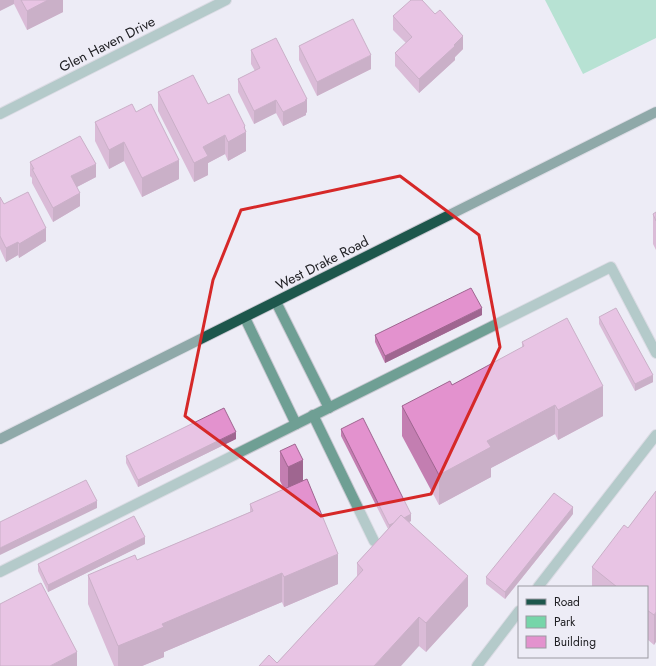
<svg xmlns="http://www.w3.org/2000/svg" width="656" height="666" viewBox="0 0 656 666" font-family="Jost,sans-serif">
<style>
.green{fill:#76d5a9}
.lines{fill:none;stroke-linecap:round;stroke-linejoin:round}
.minor-casing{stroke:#c8c7d0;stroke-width:12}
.major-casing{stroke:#c8c7d0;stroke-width:12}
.minor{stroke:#6f9f94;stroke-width:10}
.major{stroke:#1d574c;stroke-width:10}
.wall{fill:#c37eb1}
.shaded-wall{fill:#9f6690}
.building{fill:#e392ce;stroke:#9f6690}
.marked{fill:none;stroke:#d62828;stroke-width:3;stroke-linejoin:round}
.labels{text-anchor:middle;stroke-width:3;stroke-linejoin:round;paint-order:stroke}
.street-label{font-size:14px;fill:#202024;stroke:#edecf6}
</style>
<rect width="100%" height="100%" fill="#edecf6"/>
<!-- green -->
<polygon class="green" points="545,0 656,0 656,38 583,74"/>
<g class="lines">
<defs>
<g id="minor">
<polyline points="0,114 226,0"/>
<polyline points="276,302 329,408"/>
<polyline points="245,318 296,424"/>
<polyline points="313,415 374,541"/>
<polyline points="0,572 611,267 656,353"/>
<polyline points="538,587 656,435"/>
<polyline points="477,666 519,611"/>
</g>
<polyline id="major" points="0,439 656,112"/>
</defs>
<!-- minor casing -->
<use href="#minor" class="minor-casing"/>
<!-- major casing -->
<use href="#major" class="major-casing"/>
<!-- minor -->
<use href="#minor" class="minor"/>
<!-- major -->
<use href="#major" class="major"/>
</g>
<!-- wall -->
<g class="wall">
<polygon points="0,0 63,0 63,12 27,30 14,4"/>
<polygon points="393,16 463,49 455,57 455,60 419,93 395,66 395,53 406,43 393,30"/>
<polygon points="299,46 371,69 317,96 299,60"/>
<polygon points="251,50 307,112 306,113 306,115 283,126 276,113 254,124 238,92 238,79 255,71 251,64"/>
<polygon points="158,92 208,104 245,130 246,151 228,161 225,154 208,163 208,175 194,182 158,111"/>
<polygon points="136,112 179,179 142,197 124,161 109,169 95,141 95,122"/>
<polygon points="30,162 96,177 77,187 80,206 53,222 32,183 32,178 30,176"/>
<polygon points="0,197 4,204 46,241 19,258 18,255 6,262 0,249"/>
<polygon points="656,212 656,250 653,244 653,214"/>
<polygon points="482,315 385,363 375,342 375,335"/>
<polygon points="599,317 653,382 635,391 599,324"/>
<polygon points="522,342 603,416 558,440 555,434 491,468 491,477 439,505 402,436 402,406 452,385 522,348"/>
<polygon points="341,429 411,521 409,522 468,606 426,652 419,646 277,663 357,577 357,563 388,529 341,436"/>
<polygon points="236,439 138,487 126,463 126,456"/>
<polygon points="280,451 303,481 338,584 284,607 282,602 164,652 164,657 142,666 114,666 88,604 88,575 137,560 250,512 250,504 284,489 280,481"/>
<polygon points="656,491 654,645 647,639 647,587 592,587 592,567 628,528"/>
<polygon points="573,514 505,599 486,584 486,577"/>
<polygon points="145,544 48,592 38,571 38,564"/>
</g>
<!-- shaded-wall -->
<g class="shaded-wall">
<polygon points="0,0 14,0 14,4 0,11"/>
<polygon points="48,0 63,0 63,12 27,30 27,11"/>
<polygon points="463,36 463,49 455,57 455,60 419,93 419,79"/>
<polygon points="371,55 371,69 317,96 317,82"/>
<polygon points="307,99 307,112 306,113 306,115 283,126 283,112"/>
<polygon points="276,100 276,113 254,124 254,111"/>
<polygon points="245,126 245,133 246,132 246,151 228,161 228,142 244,127"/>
<polygon points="225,135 225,154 208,163 208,175 194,182 194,163 203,147"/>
<polygon points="124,142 124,161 109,169 109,150"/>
<polygon points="179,160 179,179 142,197 142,178"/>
<polygon points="96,164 96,177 71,190 71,176"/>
<polygon points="80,193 80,206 53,222 53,208"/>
<polygon points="46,228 46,241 19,258 19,244"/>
<polygon points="18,242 18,255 6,262 6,248"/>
<polygon points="482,308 482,315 385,363 385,356"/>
<polygon points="653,375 653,382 635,391 635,384"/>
<polygon points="603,386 603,416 558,440 558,410"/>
<polygon points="555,405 555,434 491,468 491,477 439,505 439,475 487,441"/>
<polygon points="236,432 236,439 138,487 138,480"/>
<polygon points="303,460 303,489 288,497 288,467"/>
<polygon points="97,501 97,508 0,555 0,548"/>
<polygon points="573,507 573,514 505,599 505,592"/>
<polygon points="411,514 411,521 389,532 389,525"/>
<polygon points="145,537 145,544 48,592 48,585"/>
<polygon points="338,554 338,584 284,607 284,577"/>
<polygon points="282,573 282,602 164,652 164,657 142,666 118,666 118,646 162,624"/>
<polygon points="468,576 468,606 426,652 426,623"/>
<polygon points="656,612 656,642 654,645 654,615"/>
<polygon points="419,617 419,646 401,666 374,666"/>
<polygon points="77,652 77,666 50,666"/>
</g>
<!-- building -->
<g class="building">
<polygon points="21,0 48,0 27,11"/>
<polygon points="411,0 422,0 435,14 440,10 463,36 454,45 455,46 419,79 395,53 412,37 393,16"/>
<polygon points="353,19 371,55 317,82 299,46"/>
<polygon points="276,38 307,99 305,100 306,101 283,112 276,100 254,111 238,79 260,68 251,50"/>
<polygon points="193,75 208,104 229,94 245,126 244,127 246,132 228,142 225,135 203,147 208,156 194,163 158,92"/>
<polygon points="132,104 136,112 151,104 179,160 142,178 124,142 109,150 95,122"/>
<polygon points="80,136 96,164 71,176 80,193 53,208 32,169 34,169 30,162"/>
<polygon points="28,192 46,228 19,244 18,242 6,248 0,236 0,197 4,204"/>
<polygon points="656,212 656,221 653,214"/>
<polygon points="471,288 482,308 385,356 375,335"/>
<polygon points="616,308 653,375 635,384 599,317"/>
<polygon points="567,318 603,386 558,410 555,405 487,441 491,447 439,475 402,406 450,381 452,385 524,346 522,342"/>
<polygon points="224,408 236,432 138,480 126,456"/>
<polygon points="363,418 411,514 404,518 401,515 394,523 389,525 341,429"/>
<polygon points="295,444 303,460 288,467 280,451"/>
<polygon points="307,479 338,554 284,577 282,573 162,624 164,627 118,646 88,575 135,555 137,560 253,511 250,504"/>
<polygon points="86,480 97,501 0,548 0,522"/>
<polygon points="656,491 656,612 654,615 647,610 647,587 617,587 592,567 624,525 628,528"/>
<polygon points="554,493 573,507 505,592 486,577"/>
<polygon points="401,515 468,576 426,623 419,617 374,666 259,666 269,655 277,663 363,570 357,563"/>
<polygon points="134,516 145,537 48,585 38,564"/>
<polygon points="41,583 77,652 50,666 0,666 0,604"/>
</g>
<!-- marked area -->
<path d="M0 0H656V666H0ZM400,176l79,59 21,112 -69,147 -110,22 -136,-100 28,-136 28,-70z" fill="#edecf6" fill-opacity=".55" fill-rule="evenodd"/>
<path class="marked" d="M400,176l79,59 21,112 -69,147 -110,22 -136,-100 28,-136 28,-70z"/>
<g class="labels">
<!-- street labels -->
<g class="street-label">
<text transform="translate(107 44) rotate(-27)" y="5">Glen Haven Drive</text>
<text transform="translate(322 263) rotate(-27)" y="5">West Drake Road</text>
</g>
</g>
<!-- legend -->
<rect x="518" y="586" width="130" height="72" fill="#edecf6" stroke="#9b9aa2"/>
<rect x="526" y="599" width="20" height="6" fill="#1d574c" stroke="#9b9aa2"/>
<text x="554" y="606" font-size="12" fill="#202024">Road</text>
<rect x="526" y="616" width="20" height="12" fill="#76d5a9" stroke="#9b9aa2"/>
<text x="554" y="626" font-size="12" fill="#202024">Park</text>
<rect x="526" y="636" width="20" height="12" fill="#e392ce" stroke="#9b9aa2"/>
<text x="554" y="646" font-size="12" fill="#202024">Building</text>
</svg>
